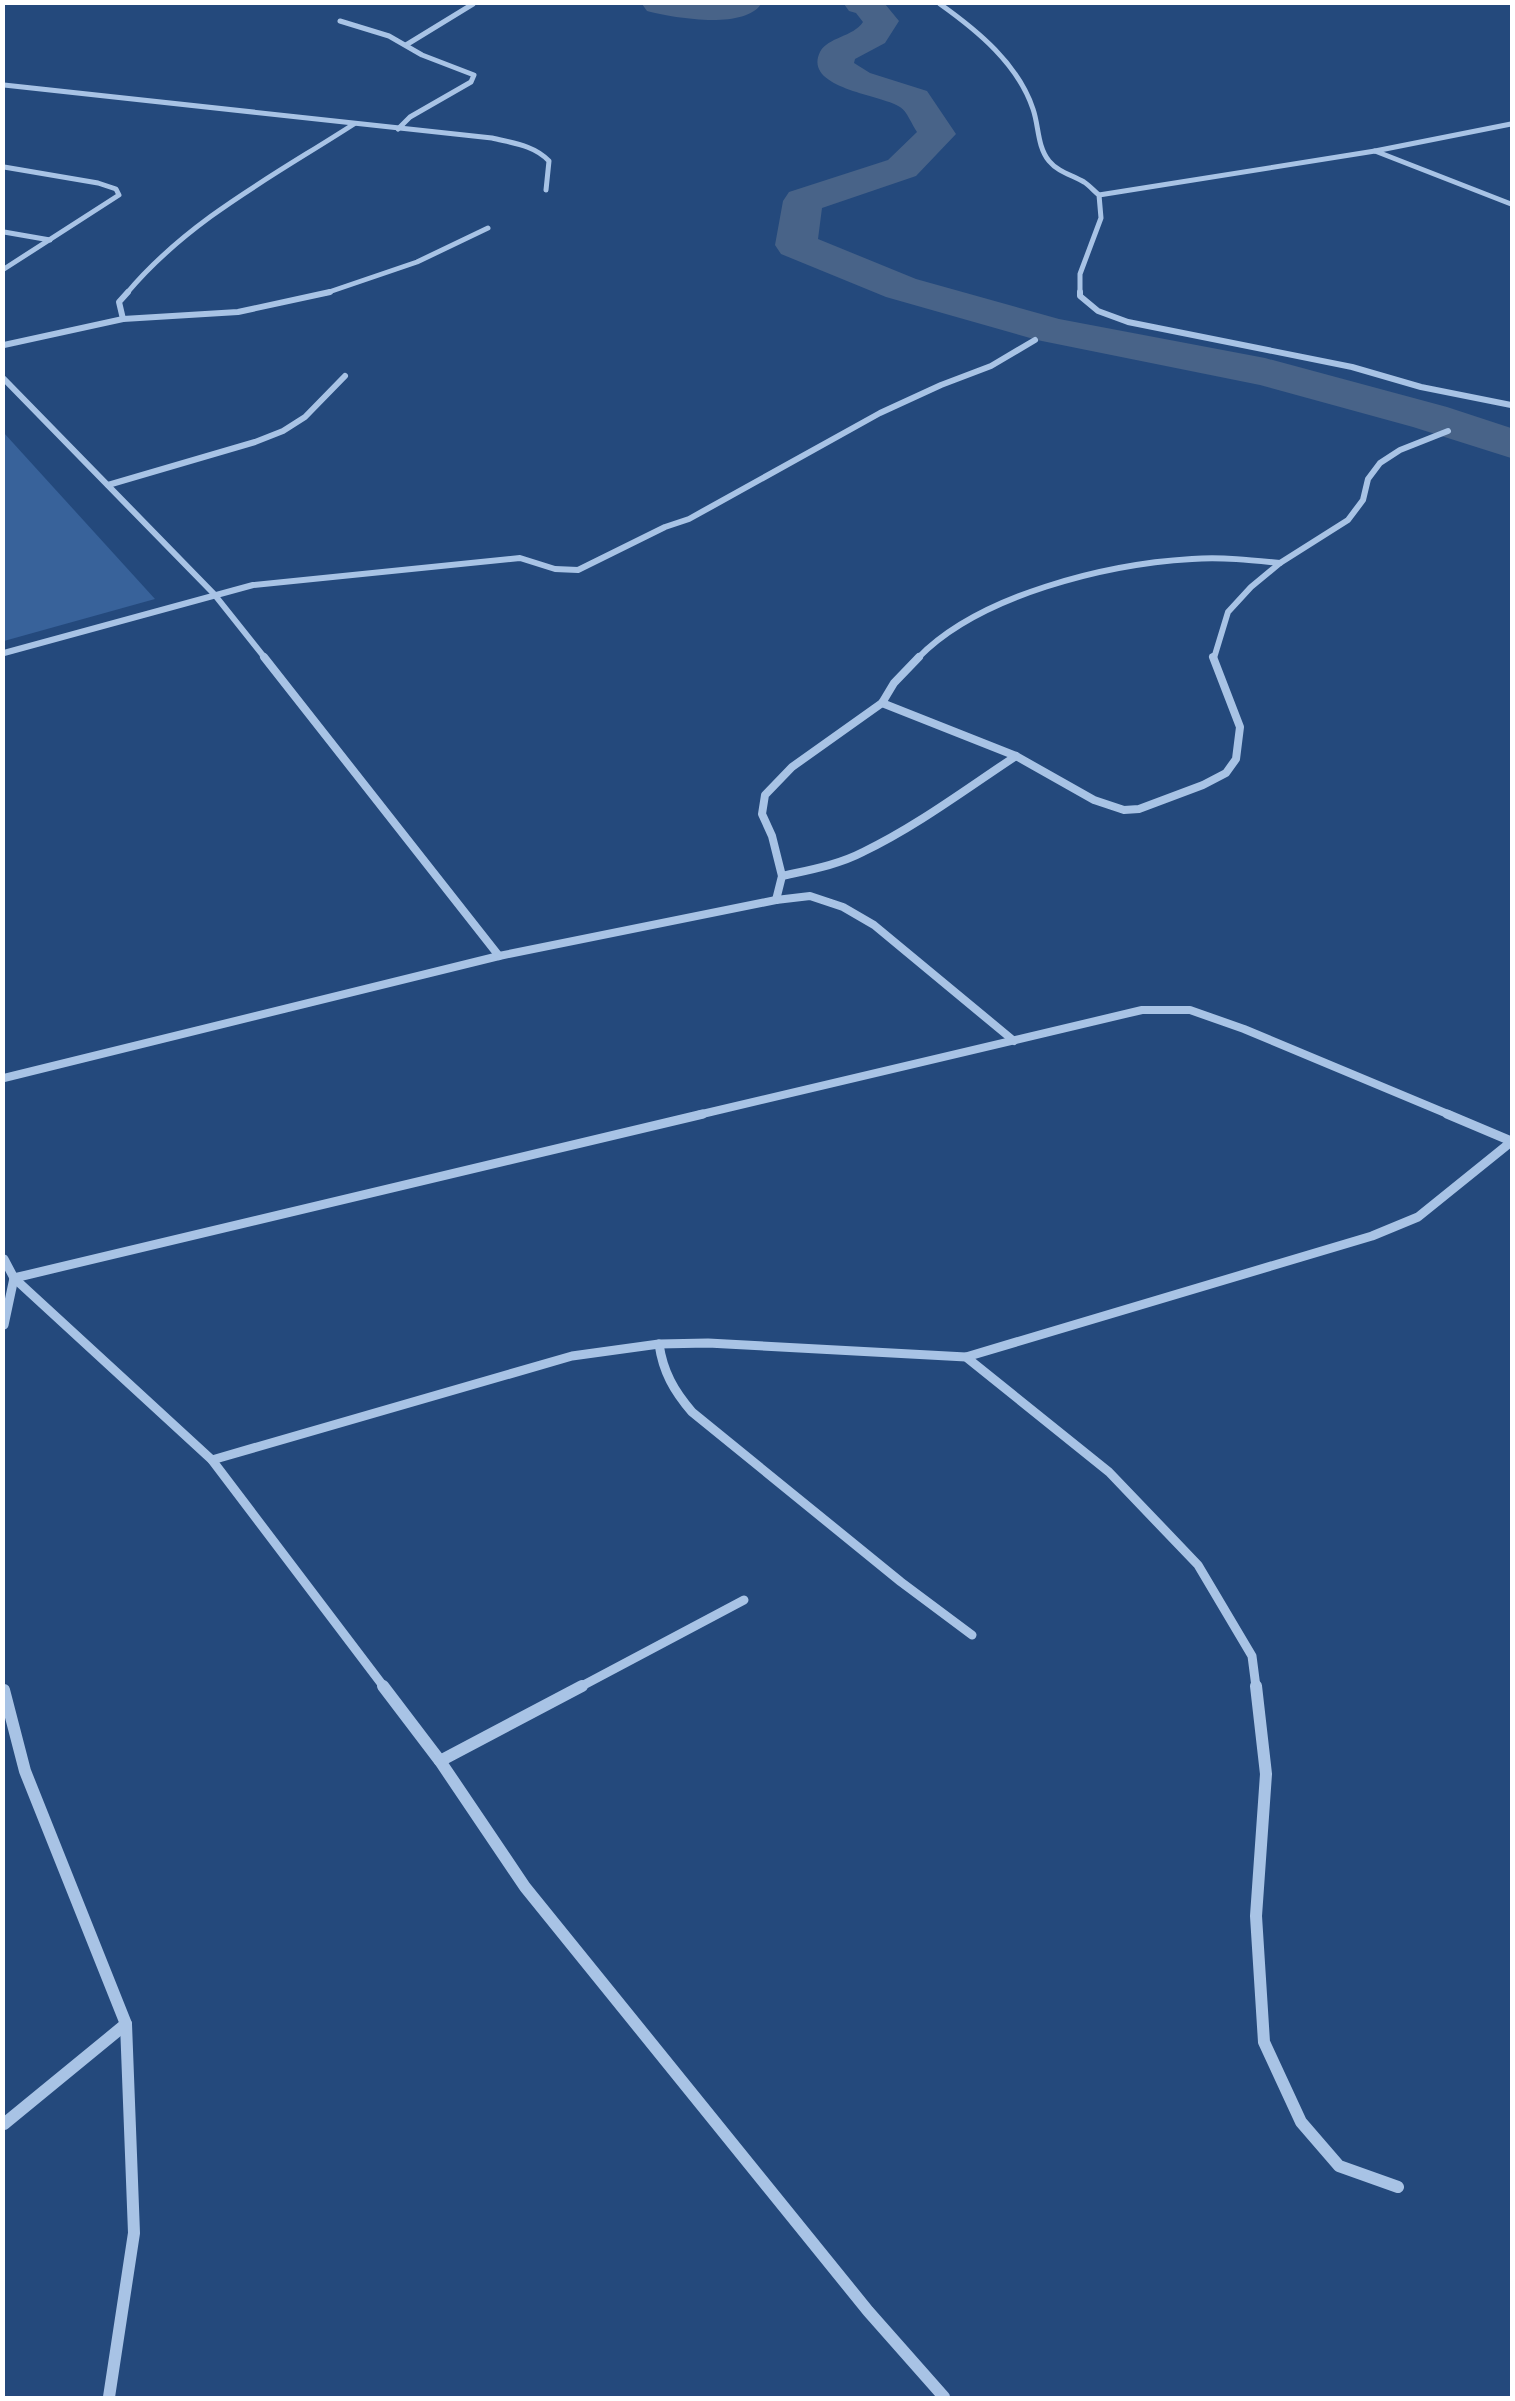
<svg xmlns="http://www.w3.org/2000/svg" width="1515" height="2401" viewBox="0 0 1515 2401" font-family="'Noto Sans',sans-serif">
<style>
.green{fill:#38629a}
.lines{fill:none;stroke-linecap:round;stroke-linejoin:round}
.river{fill:#486388;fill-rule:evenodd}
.minor-far4{stroke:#a8c3e5;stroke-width:5}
.minor-far3{stroke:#a8c3e5;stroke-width:6}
.minor-far2{stroke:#a8c3e5;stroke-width:8}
.minor-far1{stroke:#a8c3e5;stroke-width:9}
.minor{stroke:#a8c3e5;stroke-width:12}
</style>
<rect width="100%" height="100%" fill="#24497c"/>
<!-- green -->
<polygon class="green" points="4,433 155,599 4,641"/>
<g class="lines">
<!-- river -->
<g class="river">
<path d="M642,4h119c-17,26 -87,14 -114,7z"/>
<path d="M844,4h41l14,17 -14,22 -30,16 -1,4 16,10 57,18 29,43 -40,42 -94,32 -4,31 98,40 143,40 206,39 182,49 64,21v30l-98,-31 -153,-42 -223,-45 -151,-43 -105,-43 -6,-9 8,-44 6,-9 99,-32 29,-28c-5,-7 -10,-21 -17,-25 -17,-12 -98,-18 -80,-55 8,-15 33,-15 43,-30l-7,-9 -7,-2z"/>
</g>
<!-- minor-far4 -->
<g class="minor-far4">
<path d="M940,4c38,27 78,60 93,105 6,17 4,37 16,52 9,11 23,14 35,21 6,4 10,9 15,13l2,23 -21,56v19"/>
<polyline points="340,21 389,36 422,55 474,75 471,82 410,117 398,129"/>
<polyline points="406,45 473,4"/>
<path d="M4,85l488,53c20,5 42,7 57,23l-3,29"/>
<polyline points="1375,151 1511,124"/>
<polyline points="4,167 98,183 116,189 119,195 4,269"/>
<polyline points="1099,195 1375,151 1511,204"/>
<polyline points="4,232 50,240"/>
<path d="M127,293c61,-73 148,-118 227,-169"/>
<polyline points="326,293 417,262 488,228"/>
</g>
<!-- minor-far3 -->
<g class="minor-far3">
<polyline points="1080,292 1080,296 1098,311 1128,322 1352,367 1421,387 1511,405"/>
<polyline points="123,319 119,302 128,292"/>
<polyline points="4,345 123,319 238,312 330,292"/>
<polyline points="4,379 214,594 265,658"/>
<polyline points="108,485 255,442 283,431 305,417 345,376"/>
<polyline points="4,653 253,585 520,558 555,569 578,570 665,527 689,519 880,413 941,385 991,366 1035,340"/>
<path d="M918,658c61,-63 188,-94 274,-99 30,-2 59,1 88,4"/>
<polyline points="1214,658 1228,612 1251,587 1280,563 1348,520 1363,500 1368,479 1380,463 1400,450 1448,431"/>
</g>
<!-- minor-far2 -->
<g class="minor-far2">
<polyline points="264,657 499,956"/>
<polyline points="882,703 1016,756 1094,800 1124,810 1139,809 1203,785 1226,773 1236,759 1240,727 1213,657"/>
<path d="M782,876c27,-6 56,-11 81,-24 54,-26 103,-63 153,-96"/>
<polyline points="776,900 782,876 772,836 762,814 765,795 792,767 882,703 894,683 919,657"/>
<polyline points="4,1078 499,956 776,900 810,896 843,907 874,925 1014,1041"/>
<polyline points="698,1115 1142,1010 1190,1010 1244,1029 1450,1115"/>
</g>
<!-- minor-far1 -->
<g class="minor-far1">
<polyline points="1447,1114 1511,1141"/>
<polyline points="4,1259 14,1278 4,1325"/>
<polyline points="14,1278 703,1114"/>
<polyline points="14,1278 212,1460 384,1687"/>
<path d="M659,1344c4,28 15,47 33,68l209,170 71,53"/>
<polyline points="966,1357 1372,1236 1418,1217 1511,1142"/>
<polyline points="212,1460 572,1356 659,1344 708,1343 966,1357 1109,1472 1198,1565 1252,1656 1256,1687"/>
<polyline points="580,1687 744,1600"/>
</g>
<!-- minor -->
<g class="minor">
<polyline points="383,1686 440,1761 525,1887 868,2311 944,2397"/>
<polyline points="1256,1686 1266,1774 1256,1916 1264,2042 1301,2122 1339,2166 1398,2187"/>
<polyline points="4,1690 25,1771 126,2024 134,2233 109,2397"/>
<polyline points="440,1761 582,1686"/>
<polyline points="4,2124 126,2024"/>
</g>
</g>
<!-- border -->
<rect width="1515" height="2401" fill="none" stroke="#ffffff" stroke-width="10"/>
</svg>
